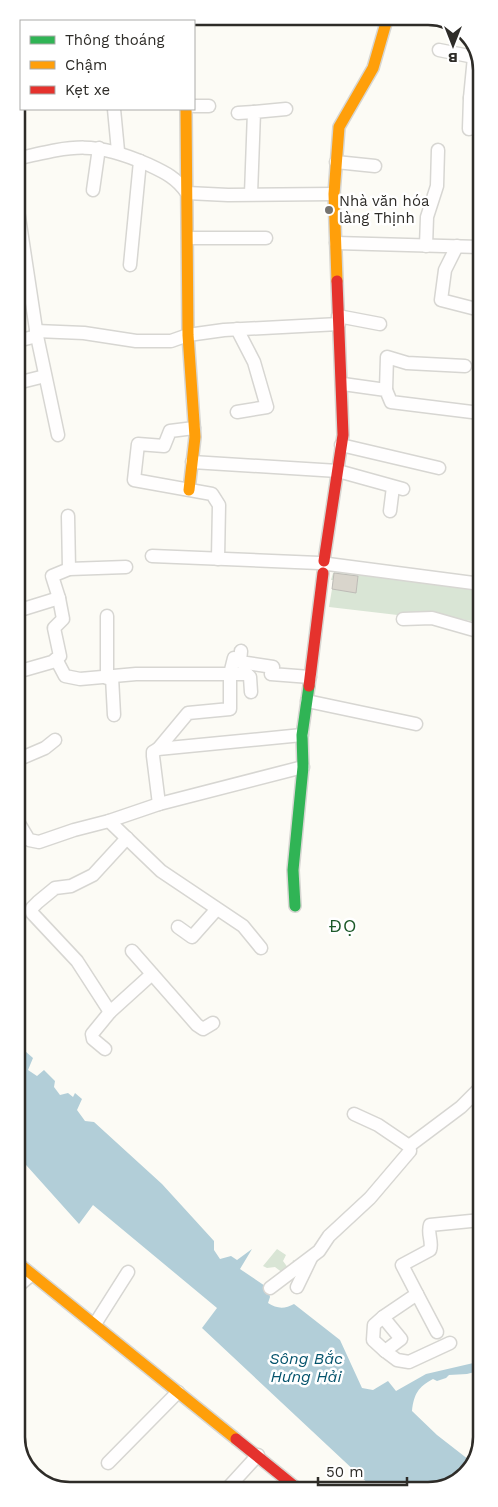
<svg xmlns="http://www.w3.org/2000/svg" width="498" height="1507" viewBox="0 0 498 1507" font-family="'Work Sans',sans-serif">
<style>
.green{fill:#d9e5d5}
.water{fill:#b2ced8}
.building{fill:#d9d5cc;stroke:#bdbbb6}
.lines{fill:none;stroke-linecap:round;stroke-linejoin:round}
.street-casing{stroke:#d7d6d2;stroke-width:15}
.fast-casing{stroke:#d7d6d2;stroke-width:14}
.slow-casing{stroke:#d7d6d2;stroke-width:14}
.jam-casing{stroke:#d7d6d2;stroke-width:14}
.street{stroke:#fffefe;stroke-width:12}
.fast{stroke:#30b455;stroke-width:11}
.slow{stroke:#ff9f0a;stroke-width:11}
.jam{stroke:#e5322d;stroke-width:11}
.poi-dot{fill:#767470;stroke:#fff;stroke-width:2}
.labels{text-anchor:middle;stroke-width:5;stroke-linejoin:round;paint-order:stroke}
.poi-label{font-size:15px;fill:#2e2c28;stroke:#fff;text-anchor:start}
.water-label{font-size:16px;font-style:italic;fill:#04536c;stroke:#fff}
.quarter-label{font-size:18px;letter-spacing:1px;fill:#1c5928;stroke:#fff}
.rim{fill:none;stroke:#2e2c28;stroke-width:2.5}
</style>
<rect width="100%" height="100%" fill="#fcfbf5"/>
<!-- green -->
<g class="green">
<polygon points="337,570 481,591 476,622 430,613 406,616 329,607 332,589 356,592 358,577 334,573 333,580 331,580 333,573"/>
<polygon points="277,1249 286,1255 283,1261 291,1272 293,1260 300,1265 288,1282 287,1276 275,1267 267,1268 263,1266"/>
</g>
<!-- water -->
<path class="water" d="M18,1045l15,13 -5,12 9,6 7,-6 11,11 -1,6 6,8 8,-2 5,4 2,-4 7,6 -5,11 8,11 9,1 68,62 52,57v9l6,9 11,-3 6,4 15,-11 -12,20 28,19 2,9 -2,6c9,6 17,6 26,1l46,36 22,48 11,2 15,-9 8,10 30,-17 56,-13v9l-15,4 -18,1 -3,3 -9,3 -4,-2c-15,8 -19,15 -21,32l25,24 36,28 -2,7 -29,19h-68l-172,-161 15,-20 -124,-103 -14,19 -61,-68z"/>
<!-- building -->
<polygon class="building" points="334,573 358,576 356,593 332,589"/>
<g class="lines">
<defs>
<g id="street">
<polyline points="106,16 106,21"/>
<polyline points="439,50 474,57 470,98 480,100"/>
<polyline points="16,81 16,86"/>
<polyline points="194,106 209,106"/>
<polyline points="114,109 118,151"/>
<polyline points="238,113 254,112"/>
<polyline points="469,129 470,98"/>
<path d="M16,159c56,-13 77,-19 131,5 17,8 29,13 40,29l41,2 106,-1"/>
<polyline points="336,162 375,166"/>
<polyline points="93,190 99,148"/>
<polyline points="251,194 254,112 286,109"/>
<polyline points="17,204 37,336 58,435"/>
<polyline points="188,238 266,238"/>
<polyline points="336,243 480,247"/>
<polyline points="426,246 427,217 437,186 438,150"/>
<polyline points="457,246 445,270 441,300 480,310"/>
<polyline points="130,265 140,161"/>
<polyline points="338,316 380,324"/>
<polyline points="237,329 254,362 267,407 237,412"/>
<polyline points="36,331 84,333 136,341 171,341 188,335 224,330 339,324"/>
<polyline points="17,341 37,336"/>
<polyline points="17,383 45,376"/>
<polyline points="343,384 386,390 391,402 480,413"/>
<polyline points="386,390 387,357 407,363 465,366"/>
<polyline points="194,428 170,431 164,446 138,444 134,480 212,494 219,505 218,559"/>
<polyline points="341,445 439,468"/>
<polyline points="192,462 338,471 403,489"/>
<polyline points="390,511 393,487"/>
<polyline points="68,516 69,569"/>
<polyline points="152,556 319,563"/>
<polyline points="328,564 481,584"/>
<polyline points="59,598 52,576 69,569 126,567"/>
<polyline points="17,611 59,598 63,619 54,628 60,656 52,662 17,672"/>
<polyline points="403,619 432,618 481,632"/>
<polyline points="241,651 240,662 273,667 271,674 310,677"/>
<polyline points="56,659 65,676 80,679 136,674 230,674 234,658"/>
<polyline points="112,677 114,715"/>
<polyline points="107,678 107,616"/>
<polyline points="307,701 416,724"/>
<polyline points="158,749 188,713 230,709 230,674 247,674 250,677 251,692"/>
<polyline points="17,760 45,748 55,740"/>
<polyline points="159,804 153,756 153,752 158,749 302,735"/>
<polyline points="17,820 29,840 39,842 74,830 109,821 161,871 243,926 261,948"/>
<polyline points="109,821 159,804 303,767"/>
<polyline points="127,838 93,875 71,886 55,888 38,902 32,908 32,913 77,961 110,1012 152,974"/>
<polyline points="178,927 192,937 216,910"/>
<polyline points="132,951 197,1025 203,1029 213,1023"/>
<polyline points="105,1049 93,1039 92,1034 110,1012"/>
<polyline points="354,1114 378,1125 409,1146 461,1107 481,1087"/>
<polyline points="18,1286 31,1275"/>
<polyline points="297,1287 311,1258"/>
<polyline points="270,1288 319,1251 329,1236 370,1198 410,1151 409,1146"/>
<polyline points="417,1294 437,1332"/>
<polyline points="383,1317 374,1325 373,1340 385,1351"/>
<polyline points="95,1324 128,1272"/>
<path d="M450,1343l-41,19 -12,-2 -12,-9 16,-12 -18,-22 34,-23 -15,-29 28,-15c3,-8 -3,-16 0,-25l51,-5"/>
<polyline points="108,1463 178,1392"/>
<polyline points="226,1490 258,1455"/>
</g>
<polyline id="fast" points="295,906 293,870 303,767 302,735 309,686"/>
<g id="slow">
<polyline points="186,109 188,335 195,437 189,490"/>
<polyline points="337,281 334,194 339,127 373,68 388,16"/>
<polyline points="18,1263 236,1439"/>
</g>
<g id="jam">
<polyline points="324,561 343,435 337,281"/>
<polyline points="309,686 323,573"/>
<polyline points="236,1439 299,1490"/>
</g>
</defs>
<!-- street casing -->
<use href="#street" class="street-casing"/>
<!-- fast casing -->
<use href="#fast" class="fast-casing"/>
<!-- slow casing -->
<use href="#slow" class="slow-casing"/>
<!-- jam casing -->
<use href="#jam" class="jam-casing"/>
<!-- street -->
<use href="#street" class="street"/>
<!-- fast -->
<use href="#fast" class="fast"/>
<!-- slow -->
<use href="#slow" class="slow"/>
<!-- jam -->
<use href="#jam" class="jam"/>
</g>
<!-- markers -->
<circle class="poi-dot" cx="329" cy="210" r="5"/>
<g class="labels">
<!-- poi labels -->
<g class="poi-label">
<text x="339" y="206">Nhà văn hóa<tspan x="339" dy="17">làng Thịnh</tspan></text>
</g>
<!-- water labels -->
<g class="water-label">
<text x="306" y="1364">Sông Bắc<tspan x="306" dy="18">Hưng Hải</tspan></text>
</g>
<!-- quarter labels -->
<g class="quarter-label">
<text x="343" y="932">ĐỌ</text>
</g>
</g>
<!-- crop -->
<path d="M0 0H498V1507H0ZM70 25H428A45 45 0 0 1 473 70V1437A45 45 0 0 1 428 1482H70A45 45 0 0 1 25 1437V70A45 45 0 0 1 70 25Z" fill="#fff" fill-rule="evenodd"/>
<path class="rim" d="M70 25H428A45 45 0 0 1 473 70V1437A45 45 0 0 1 428 1482H70A45 45 0 0 1 25 1437V70A45 45 0 0 1 70 25Z"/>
<!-- legend -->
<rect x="20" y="20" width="175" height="90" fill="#ffffff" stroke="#ababa9"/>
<rect x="30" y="36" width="25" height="8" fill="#30b455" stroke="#ababa9"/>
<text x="65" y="45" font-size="15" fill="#2e2c28">Thông thoáng</text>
<rect x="30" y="61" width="25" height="8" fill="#ff9f0a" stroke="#ababa9"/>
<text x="65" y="70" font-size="15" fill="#2e2c28">Chậm</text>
<rect x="30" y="86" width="25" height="8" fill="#e5322d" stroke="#ababa9"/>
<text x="65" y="95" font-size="15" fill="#2e2c28">Kẹt xe</text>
<!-- north arrow -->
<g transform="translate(453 45) rotate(180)" stroke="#ffffff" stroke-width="4" paint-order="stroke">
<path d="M0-4L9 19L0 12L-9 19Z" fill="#2e2c28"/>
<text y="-8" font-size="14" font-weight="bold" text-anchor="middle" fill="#2e2c28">B</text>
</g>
<!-- scale -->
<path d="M318 1477v8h89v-8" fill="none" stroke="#2e2c28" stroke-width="2.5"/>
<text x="326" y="1477" font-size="15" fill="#2e2c28" stroke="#ffffff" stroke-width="4" paint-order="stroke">50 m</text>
</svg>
